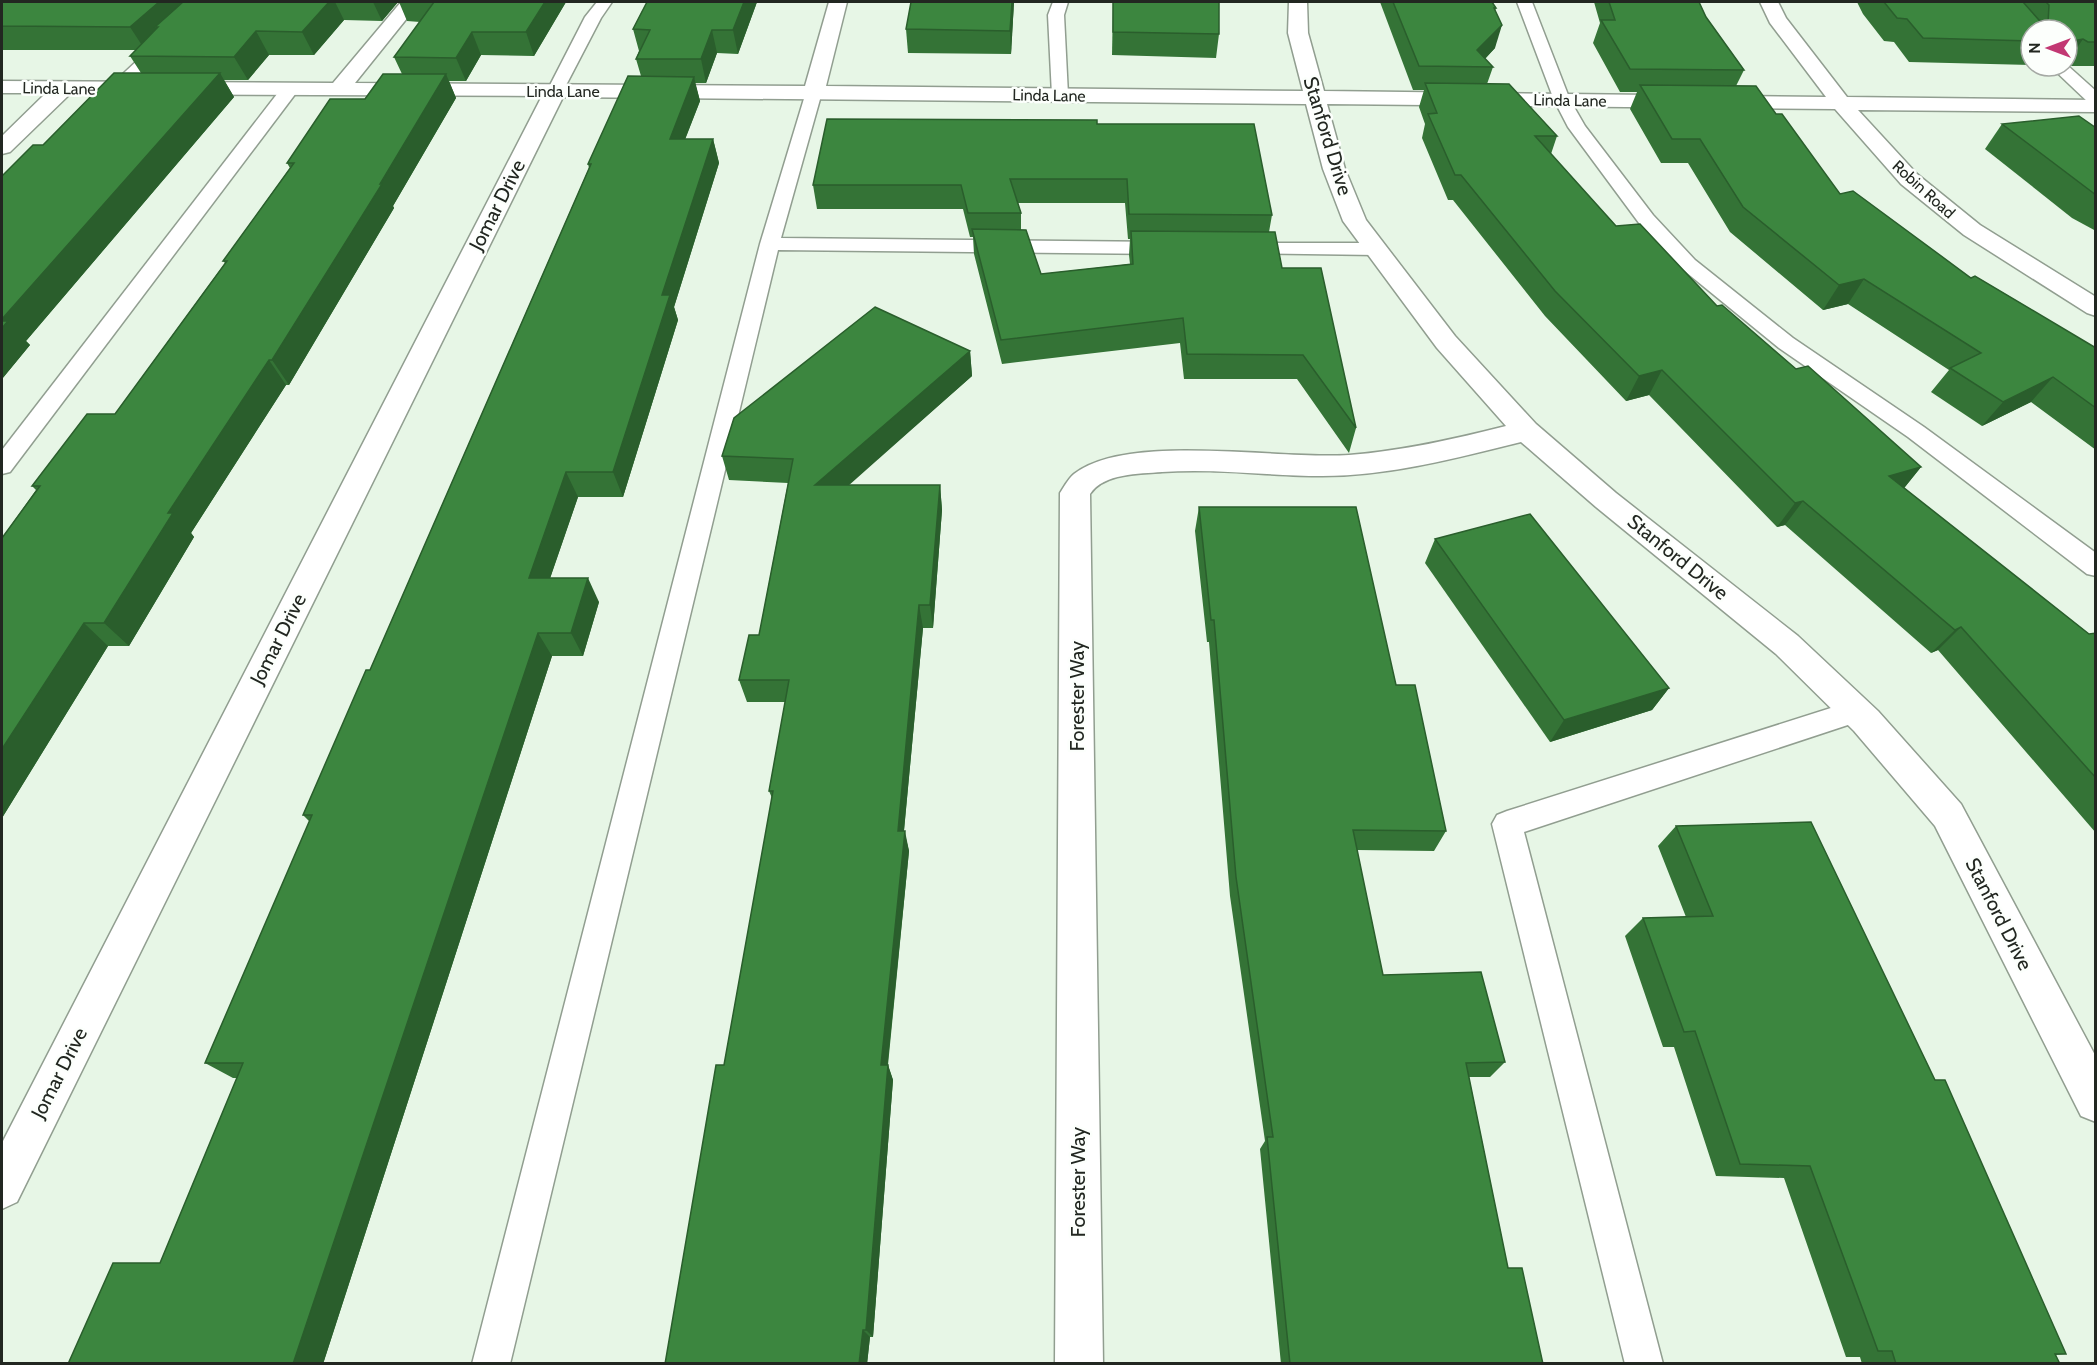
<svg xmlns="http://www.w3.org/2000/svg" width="2097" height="1365" viewBox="0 0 2097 1365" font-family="Cabin,sans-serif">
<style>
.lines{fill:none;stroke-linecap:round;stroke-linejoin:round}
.service-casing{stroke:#919e90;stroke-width:3}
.minor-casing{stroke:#919e90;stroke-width:3}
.service{fill:#fff;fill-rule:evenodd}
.minor{fill:#fff;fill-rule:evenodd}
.wall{fill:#347336;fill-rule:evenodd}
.shaded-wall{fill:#2a5e2c}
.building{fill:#3c863f;stroke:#2a5e2c;stroke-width:1.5}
.labels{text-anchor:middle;stroke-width:5;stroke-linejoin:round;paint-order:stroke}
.far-street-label{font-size:16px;fill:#222721;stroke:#fcfffc}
.street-label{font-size:20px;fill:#222721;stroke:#fcfffc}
</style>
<rect width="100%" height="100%" fill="#e7f6e6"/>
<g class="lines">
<defs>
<g id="service">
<polygon points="200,2 216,2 123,93 111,93 109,89 111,85"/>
<polygon points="597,2 612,2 601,18 563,91 561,95 549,95 547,91 585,17"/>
<polygon points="1053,2 1068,2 1064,15 1068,95 1060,100 1052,95 1048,15"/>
<polygon points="1517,2 1532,2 1570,100 1585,126 1653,215 1695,260 1793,338 1924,427 2096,553 2096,576 2087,574 1908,437 1779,348 1681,268 1639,223 1568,127 1554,100"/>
<polygon points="2067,65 2096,91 2096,105 2090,104 2050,66"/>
<polygon points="290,84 296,85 298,89 296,93 10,472 2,474 2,450 284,85"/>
<polygon points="814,87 822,92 781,238 1165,242 1172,244 1175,248 1172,252 1165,254 778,250 510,1364 472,1364 760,244 806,92"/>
<polygon points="1242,243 1376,243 1383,245 1386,249 1383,253 1376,255 1235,253 1232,249 1235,245"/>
<polygon points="1856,700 1866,703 1870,711 1866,719 1524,832 1663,1364 1625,1364 1492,824 1497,815 1507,811"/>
</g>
<path id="minor" d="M401,2h19l-65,81 450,3 24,-84h18l-21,84 477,5 -15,-58 1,-31h18l1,31 16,58 502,6 -56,-74 -10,-21h18l8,16 61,79 249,3v12l-238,-2 59,64 63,51 116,72v19l-9,-3 -123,-78 -63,-51 -66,-75 -508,-5 18,65 21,51 89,116 81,88 80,69 182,143 80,75 83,93 135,253v65l-15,-6 -146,-290 -81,-95 -78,-77 -180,-147 -75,-65c-64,16 -132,34 -199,34 -53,0 -107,-8 -160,-4 -23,2 -58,1 -72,22l13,870h-48l5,-871c4,-6 8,-14 14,-19 53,-42 206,-14 275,-19 53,-4 106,-16 157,-29l-69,-78 -94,-127 -20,-52 -17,-65 -743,-7 -546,1105 -15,7v-66l540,-1047 -472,-2 -60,58 -8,2v-18l44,-43h-44v-12l331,2z"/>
</defs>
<!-- service casing -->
<use href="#service" class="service-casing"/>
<!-- minor casing -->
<use href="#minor" class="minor-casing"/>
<!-- service -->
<use href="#service" class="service"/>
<!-- minor -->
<use href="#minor" class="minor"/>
</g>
<!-- wall -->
<g class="wall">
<polygon points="2,2 398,2 382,21 344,20 314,55 269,55 248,80 224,80 234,97 26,341 30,345 2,379 43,145 141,73 130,56 136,50 2,50"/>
<polygon points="399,2 566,2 534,56 481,55 466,81 449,81 456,98 393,206 394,208 289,385 286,385 191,533 194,537 129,646 108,646 2,818 2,538 36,490 32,486 115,414 225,263 223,261 290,168 287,163 365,99 402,74 394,57 420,22 407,21"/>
<polygon points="647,2 757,2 738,54 717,53 706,83 695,83 700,101 685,139 713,139 719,163 674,307 678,320 623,497 578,497 550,578 599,602 583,656 552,656 323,1364 68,1364 160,1263 237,1078 233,1078 205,1063 310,822 303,815 370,670 589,168 588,164 641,76 636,59 639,51 633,29"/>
<polygon points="1014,2 1011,54 908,53 906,29"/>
<polygon points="1113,2 1219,2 1219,34 1216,58 1112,55"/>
<polygon points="1380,2 1492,2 1496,8 1495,11 1495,48 1485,59 1493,67 1487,84 1557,136 1551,154 1616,226 1796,369 1921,467 1904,488 2089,634 2096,633 2096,833 1938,650 1931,653 1785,525 1777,527 1649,395 1626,401 1545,316 1453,200 1448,200 1422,138 1425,124 1419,107 1424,90 1413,90"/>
<polygon points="1594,2 1699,2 1706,17 1744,70 1736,86 1776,114 1840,194 1971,278 2096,348 2096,450 2031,402 1982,426 1931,392 1949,370 1848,304 1823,310 1730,232 1688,163 1661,163 1630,109 1637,92 1620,92 1593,43 1600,23"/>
<polygon points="1857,2 2096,2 2096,66 2071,66 2067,63 2067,30 2031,30 2031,65 1909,62 1894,42 1884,41 1863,14"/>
<path d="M1097,124l175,91 -3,17 13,36 74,160 -7,25 -52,-74h-113l-4,-36 -178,21 -28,-110 -1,-17h-3l-7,-28h-146l-4,-24zM1018,203h107l3,36h2l-1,16 1,9 -89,10 -20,-44v-17z"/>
<polygon points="2002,124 2096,128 2096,231 2072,218 1985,149"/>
<polygon points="970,351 972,376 848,485 940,485 942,510 933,628 923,628 904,831 909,851 888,1065 893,1080 873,1337 870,1337 867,1364 724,1065 772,798 769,791 785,702 747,702 739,680 759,635 788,483 729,480 722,456"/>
<polygon points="1199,507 1396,685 1446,831 1434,851 1357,850 1383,975 1505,1062 1490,1077 1469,1077 1508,1268 1543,1364 1281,1364 1260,1149 1265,1141 1230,896 1209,642 1207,642 1195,531"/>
<polygon points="1435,539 1669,688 1652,710 1550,742 1425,563"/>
<polygon points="1676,826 2066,1354 2056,1355 2060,1364 1862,1364 1860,1357 1846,1357 1784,1178 1716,1176 1674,1047 1663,1047 1625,936 1643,918 1686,917 1658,846"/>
</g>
<!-- shaded-wall -->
<g class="shaded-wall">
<polygon points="159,2 197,2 158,27 155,27 161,36 145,50 130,27"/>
<polygon points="329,2 335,2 344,20 314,55 302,32"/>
<polygon points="373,2 398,2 382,21"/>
<polygon points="545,2 566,2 534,56 526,32"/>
<polygon points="744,2 757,2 738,54 733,30"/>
<polygon points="1012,2 1014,2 1011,54 1010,31"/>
<polygon points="1502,25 1495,48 1477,67 1477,50"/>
<polygon points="712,30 717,53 706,83 701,59"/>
<polygon points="256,31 269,55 248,80 234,57"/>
<polygon points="472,32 481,55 466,81 456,58"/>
<polygon points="2083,39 2067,63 2067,42"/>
<polygon points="220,73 234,97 26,341 30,345 2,379 2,319"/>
<polygon points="446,74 456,98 393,206 394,208 289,385 272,360"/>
<polygon points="694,77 700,101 676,163 670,139"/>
<polygon points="713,139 719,163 674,307 678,320 623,497 613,472 662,295"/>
<polygon points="1864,279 1848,304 1823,310 1839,285"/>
<polygon points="970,351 972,376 821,510 815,485"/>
<polygon points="269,360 286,385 191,533 194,537 129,646 104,623 168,513"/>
<polygon points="1662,370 1649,395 1626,401 1639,376"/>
<polygon points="2053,377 2031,402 1982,426 2003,402"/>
<polygon points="1921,467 1901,492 1889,476"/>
<polygon points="566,472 578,497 542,602 529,578"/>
<polygon points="940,485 942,510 933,628 930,605"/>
<polygon points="1803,501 1785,525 1777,527 1795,503"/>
<polygon points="588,578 599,602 583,656 571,633"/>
<polygon points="919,605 923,628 902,851 898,831"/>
<polygon points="84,623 108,646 2,818 2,749"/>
<polygon points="1961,627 1938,650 1931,653 1955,630"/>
<polygon points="538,633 552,656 323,1364 293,1364"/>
<polygon points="1669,688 1652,710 1550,742 1564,720"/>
<polygon points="905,831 909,851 886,1080 881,1065"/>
<polygon points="888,1065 893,1080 873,1337 866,1330"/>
<polygon points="863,1330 870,1337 867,1364 859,1364"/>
</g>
<!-- building -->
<g class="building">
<polygon points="2,2 159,2 130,27 2,26"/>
<polygon points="183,2 329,2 302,32 256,31 234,57 130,56 158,27 155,27"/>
<polygon points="434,2 545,2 526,32 472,32 456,58 394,57"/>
<polygon points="647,2 744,2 733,30 712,30 701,59 636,59 650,30 633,29"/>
<polygon points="911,2 1012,2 1010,31 906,29"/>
<polygon points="1113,2 1219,2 1219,34 1113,32"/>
<polygon points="1393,2 1492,2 1496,8 1494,8 1502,25 1477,50 1493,67 1419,66"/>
<polygon points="1609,2 1699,2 1706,17 1744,70 1630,69 1601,20 1615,20"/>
<polygon points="1884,2 2023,2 2039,20 2048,23 2049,5 2046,2 2096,2 2096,42 2088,42 2083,39 2067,42 2067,30 2031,30 2031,41 1923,38 1907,19 1897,18"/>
<polygon points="114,73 220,73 2,319 2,176 33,145 43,145"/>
<polygon points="383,74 446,74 380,184 382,184 272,360 269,360 168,513 173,513 104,623 84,623 2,749 2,538 40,486 32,486 87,414 115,414 227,261 223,261 294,163 287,163 330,99 365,99"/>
<polygon points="628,76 694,77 670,139 713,139 662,295 670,295 613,472 566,472 529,578 588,578 571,633 538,633 293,1364 68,1364 113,1263 160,1263 243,1063 205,1063 312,815 303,815 366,670 370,670 591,164 588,164"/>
<polygon points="1425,83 1509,84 1557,136 1535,136 1616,226 1640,224 1717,306 1722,305 1796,369 1808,366 1921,467 1889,476 2089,634 2096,633 2096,778 1961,627 1955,630 1803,501 1795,503 1662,370 1639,376 1555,291 1461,175 1455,175 1428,114 1437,113"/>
<polygon points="1640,85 1756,86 1776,114 1782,114 1840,194 1853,191 1971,278 1975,276 2096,348 2096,408 2053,377 2003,402 1950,368 1981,353 1864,279 1839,285 1743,207 1700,139 1672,139"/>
<polygon points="2079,116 2096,128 2096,195 2002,124"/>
<polygon points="827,119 1097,120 1097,124 1254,124 1272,215 1129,214 1127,179 1010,179 1021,213 968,213 961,185 813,185"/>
<polygon points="972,229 1026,230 1041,274 1133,264 1131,231 1275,232 1282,268 1321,268 1356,428 1303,355 1187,354 1183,318 1001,340"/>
<polygon points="875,307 970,351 815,485 940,485 930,605 919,605 898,831 905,831 881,1065 888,1065 866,1330 863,1330 859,1364 665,1364 716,1065 724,1065 773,791 769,791 789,680 739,680 749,635 759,635 793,459 722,456 734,418"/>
<polygon points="2,321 8,321 2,328"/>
<polygon points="1199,507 1356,507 1396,685 1415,685 1446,831 1353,830 1383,975 1481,972 1505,1062 1466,1063 1508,1268 1522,1268 1543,1364 1290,1364 1267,1137 1273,1137 1236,877 1214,620 1211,620"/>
<polygon points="1530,514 1669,688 1564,720 1435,539"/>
<polygon points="1811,822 1935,1080 1945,1080 2066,1354 2055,1354 2060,1364 1896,1364 1892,1351 1878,1351 1810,1166 1740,1164 1695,1031 1684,1032 1643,918 1713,916 1676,826"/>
</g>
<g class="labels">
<!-- far-street labels -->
<g class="far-street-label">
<text transform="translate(59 88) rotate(1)" y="6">Linda Lane</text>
<text x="563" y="97">Linda Lane</text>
<text transform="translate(1049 95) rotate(1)" y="6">Linda Lane</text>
<text transform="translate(1570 100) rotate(1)" y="6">Linda Lane</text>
<text transform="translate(1924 189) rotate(42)" y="6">Robin Road</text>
</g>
<!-- street labels -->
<g class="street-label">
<text transform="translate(1328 136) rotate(73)" y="7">Stanford Drive</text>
<text transform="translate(497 205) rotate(-63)" y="7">Jomar Drive</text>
<text transform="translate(1678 557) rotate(39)" y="7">Stanford Drive</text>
<text transform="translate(278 639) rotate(-63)" y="7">Jomar Drive</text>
<text transform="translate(1077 696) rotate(-90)" y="7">Forester Way</text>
<text transform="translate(1999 914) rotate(63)" y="7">Stanford Drive</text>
<text transform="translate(59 1073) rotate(-63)" y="7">Jomar Drive</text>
<text transform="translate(1078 1182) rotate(-90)" y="7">Forester Way</text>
</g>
</g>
<!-- border -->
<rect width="2097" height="1365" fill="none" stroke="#222721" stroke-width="6"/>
<!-- north arrow -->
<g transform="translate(2049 48) rotate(270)"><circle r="28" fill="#fcfffc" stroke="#a5a9a4" stroke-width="1.5"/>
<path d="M0-4.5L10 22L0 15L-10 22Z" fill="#c23873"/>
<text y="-9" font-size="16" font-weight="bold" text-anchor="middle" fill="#222721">N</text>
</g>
</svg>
